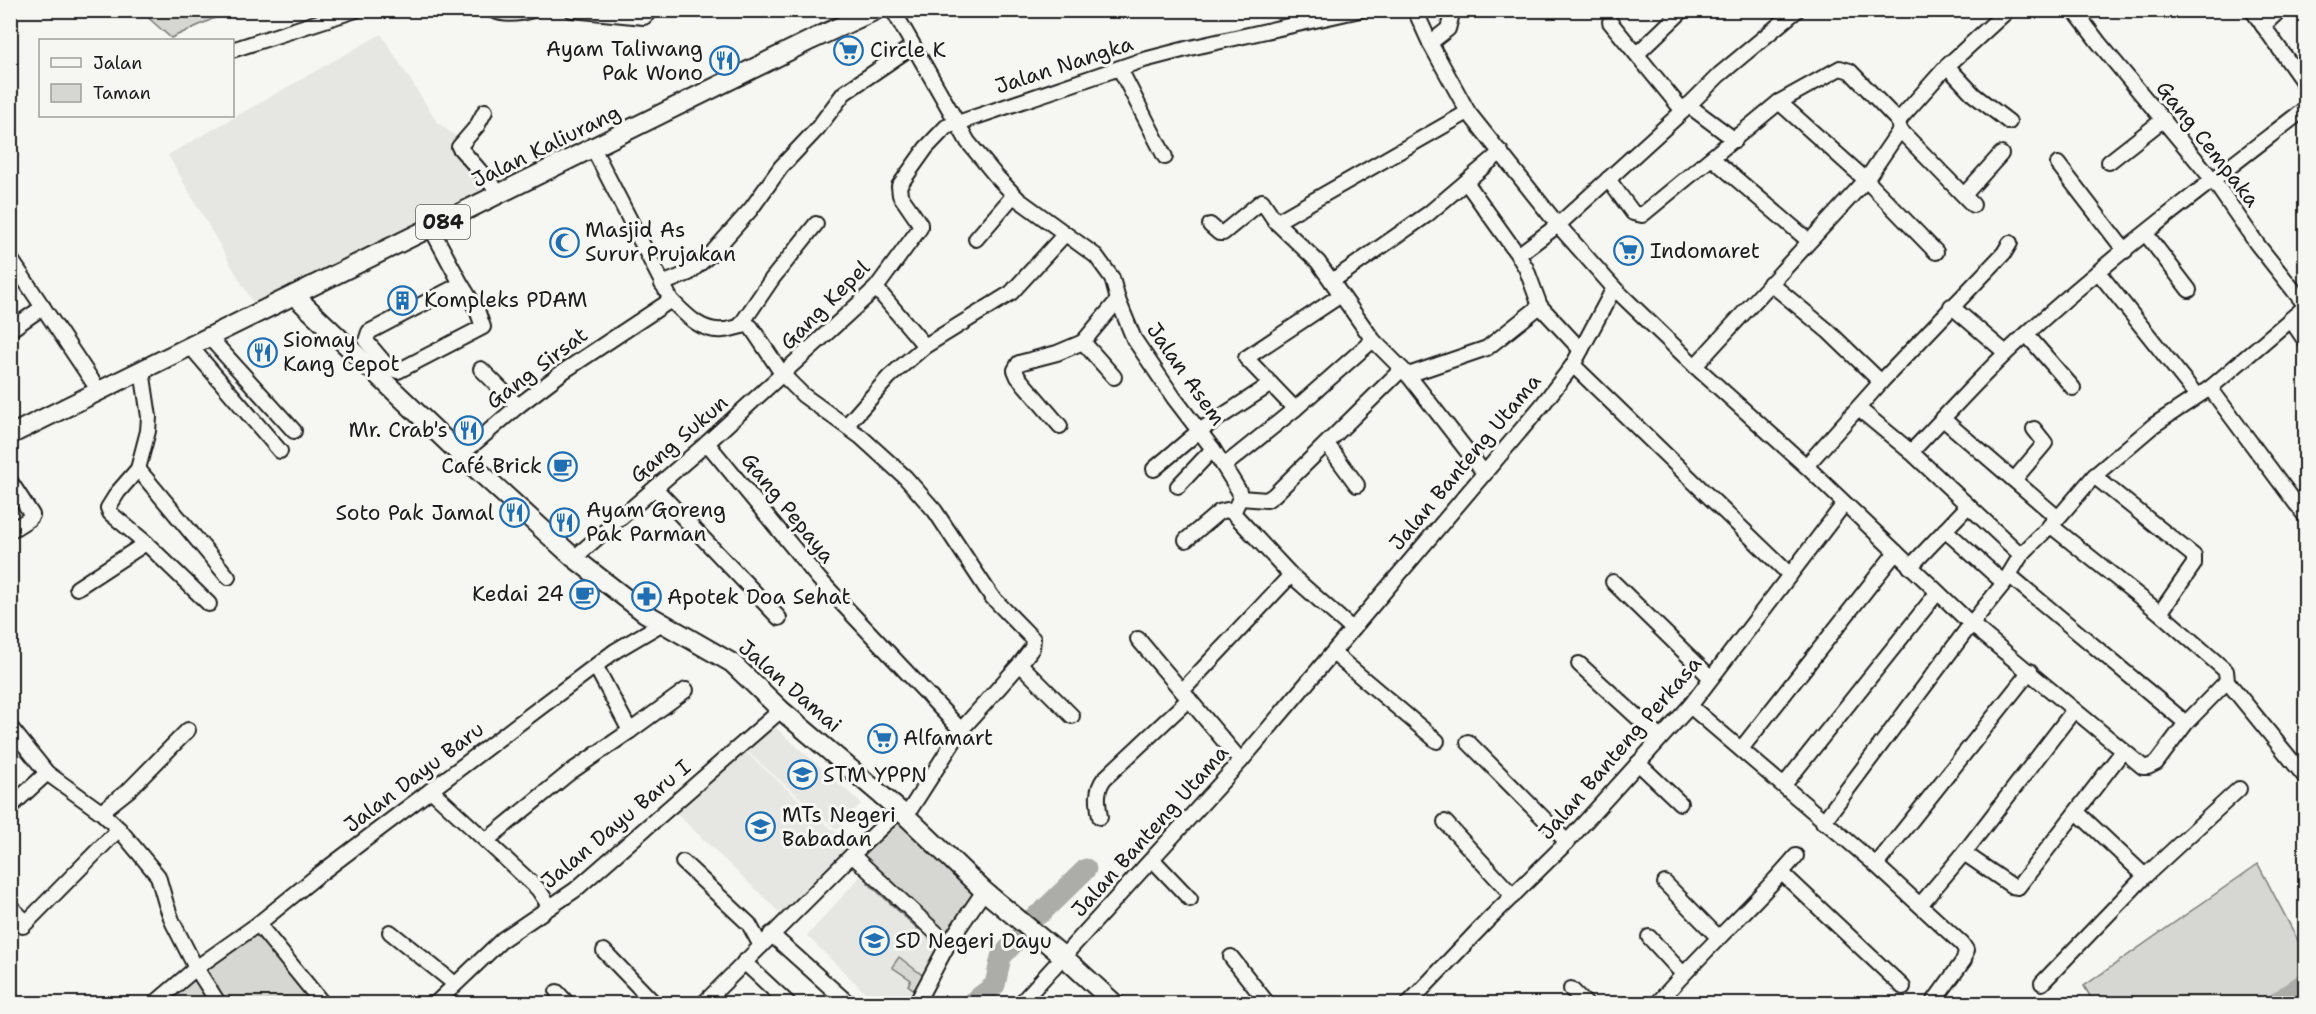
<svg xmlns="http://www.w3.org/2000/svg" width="2316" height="1014" viewBox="0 0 2316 1014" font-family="'Shantell Sans',sans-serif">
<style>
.built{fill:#e6e6e2}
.green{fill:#d6d6d2;stroke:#797977;stroke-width:1.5}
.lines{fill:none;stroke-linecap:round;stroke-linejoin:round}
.river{stroke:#acaca9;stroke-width:21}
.minor-casing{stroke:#1c1c1c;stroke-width:18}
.major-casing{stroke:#1c1c1c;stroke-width:22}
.minor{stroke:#f6f6f2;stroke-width:14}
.major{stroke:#f6f6f2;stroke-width:18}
.labels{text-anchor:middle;stroke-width:6;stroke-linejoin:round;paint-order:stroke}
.shield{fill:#f6f6f2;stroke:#5d5d5c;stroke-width:1.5}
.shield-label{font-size:20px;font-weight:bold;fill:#1c1c1c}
.poi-label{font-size:21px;fill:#1c1c1c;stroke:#f6f6f2;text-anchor:start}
.street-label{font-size:21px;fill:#1c1c1c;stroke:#f6f6f2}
</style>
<rect width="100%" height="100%" fill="#f6f6f2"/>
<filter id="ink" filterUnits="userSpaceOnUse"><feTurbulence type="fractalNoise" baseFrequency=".0167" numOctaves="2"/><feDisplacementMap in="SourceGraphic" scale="12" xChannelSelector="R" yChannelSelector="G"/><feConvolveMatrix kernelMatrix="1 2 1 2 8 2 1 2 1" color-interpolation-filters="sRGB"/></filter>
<g filter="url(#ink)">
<!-- built -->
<g class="built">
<polygon points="381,34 437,122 458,138 497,191 257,310 168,155"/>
<polygon points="769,722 861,803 837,830 743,748"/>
<polygon points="741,748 851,846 782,915 672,809"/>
<polygon points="864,872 942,945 912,1003 876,1003 807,936"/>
</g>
<!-- green -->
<g class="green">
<polygon points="147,11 147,10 230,11 171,38 143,13"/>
<polygon points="900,813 981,893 947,942 853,854"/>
<polygon points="2258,864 2305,954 2305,1003 2094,1003 2084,986"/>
<polygon points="873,876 924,924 918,929 868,883"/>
<polygon points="258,924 317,1004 153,1004"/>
<polygon points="899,957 926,978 918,993 908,985 911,980 892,967"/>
</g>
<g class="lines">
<!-- river -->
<g class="river">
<polyline points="1030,920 1042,912 1086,869"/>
<polyline points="970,1004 995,985 1001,957 1023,933"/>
<polyline points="2275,1004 2306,982"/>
</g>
<defs>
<g id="minor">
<path d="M492,10c13,6 28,4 41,0"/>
<polyline points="572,10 644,17 651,10"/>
<polyline points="893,10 968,142 996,176 1019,200 1096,256 1112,278 1118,300 1134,339 1174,398 1213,449 1239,491 1240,498 1233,513"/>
<polyline points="1415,10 1430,43 1468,112 1558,225 1518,255 1526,268 1540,306"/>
<polyline points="2074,10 2099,43 2213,180 2257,244 2306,306"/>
<polyline points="2252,10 2306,86"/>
<polyline points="1610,22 1683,111"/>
<polyline points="2263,26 2280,10"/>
<polyline points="1430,43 1448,29 1453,10"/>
<polyline points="232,50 356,10"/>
<polyline points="1637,54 1683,10"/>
<polyline points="1947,66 1974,95 2009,122"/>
<polyline points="1120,69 1165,157"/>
<polyline points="1779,102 1866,180 1936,252"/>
<polyline points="1688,105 1735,140"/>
<polyline points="485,111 477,126 459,147 500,194"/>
<polyline points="1898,121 1947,66 2008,10"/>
<polyline points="1900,130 1973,205"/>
<path d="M593,148l78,152c15,15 30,32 52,30 8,0 16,-4 24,-5l4,2 32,48 20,20 58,42 44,40 30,34 57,86 41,42 -1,9 -12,16 -59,66 -55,86"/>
<polyline points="1713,159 1809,241"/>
<polyline points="2109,162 2164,119"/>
<polyline points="2058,164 2125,251"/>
<polyline points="1608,179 1633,213 1642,215 1779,102 1840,68 1850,71 1898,121 1900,130 1866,180 1695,366"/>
<polyline points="1466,182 1518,255"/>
<polyline points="1964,195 2001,154"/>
<polyline points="1276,222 1468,112"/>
<polyline points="1210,225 1219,233 1223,233 1262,201 1276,222 1318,262 1373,340 1408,375 1485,474"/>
<polyline points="431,228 461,284 477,310 483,327 398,371 389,368 366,341 369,332 461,284"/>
<polyline points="2146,234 2189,290"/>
<polyline points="976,239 1013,196"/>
<polyline points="10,258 99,391"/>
<polyline points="2099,273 2197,396"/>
<polyline points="1332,281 1428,214 1501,152"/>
<polyline points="1770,283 1828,331 1881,382"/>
<polyline points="662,284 689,273 712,253 751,209 781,167 817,129 844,93 913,46"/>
<polyline points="876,288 925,346"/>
<polyline points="1614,288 1695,366 1806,466 1971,624 2143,767 2148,767 2156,763 2186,723 2227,681"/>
<polyline points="1951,306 2006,353"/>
<polyline points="2291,320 2306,342"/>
<polyline points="740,326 772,279 816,224"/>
<polyline points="10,330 43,307"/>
<polyline points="2027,335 2073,388"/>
<polyline points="209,337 294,431"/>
<polyline points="1083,342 1114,377"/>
<polyline points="190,346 280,451"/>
<polyline points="1573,365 1790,575"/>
<polyline points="481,369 518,406"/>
<polyline points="1408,375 1487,348 1540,306 1581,350"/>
<polyline points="2210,388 2306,517"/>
<polyline points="1295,409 1246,358 1341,295"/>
<polyline points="1859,409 1911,452 2021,555"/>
<polyline points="1943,419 2058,518"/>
<polyline points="846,426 889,377 925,346 1011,293 1065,234"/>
<polyline points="1060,426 1018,377 1015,370 1019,363 1057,353 1083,342 1118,300"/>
<polyline points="707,443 819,579 961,730"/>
<polyline points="1327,444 1357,485"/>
<path d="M1911,452c32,-33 62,-67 95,-99 92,-87 199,-167 300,-245"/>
<polyline points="461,455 518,406 564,371 671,300"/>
<polyline points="1224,466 1295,409 1373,340"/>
<polyline points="1806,466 1881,382 2004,253 2010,243"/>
<polyline points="138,469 228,577"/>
<polyline points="1154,469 1199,431 1271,384"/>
<polyline points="2094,476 2194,556 2194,564 2160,613"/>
<polyline points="2014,480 2045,443 2034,429"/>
<polyline points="10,481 32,515 29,519 10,531"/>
<polyline points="1178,486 1213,449"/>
<polyline points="655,488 779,618"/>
<polyline points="1240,498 1267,500 1274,495 1402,369"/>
<polyline points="2050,525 2160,613 2226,671 2227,681 2306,778"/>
<polyline points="1945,530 2004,583"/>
<polyline points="1186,540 1219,512 1227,510 1233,513 1291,575 1352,629"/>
<polyline points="146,543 209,604"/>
<polyline points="574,558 707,443 876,288 920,228 920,224 900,195 899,186 926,148 946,127 1140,61 1190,48 1360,10"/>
<polyline points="1910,567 1968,506"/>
<polyline points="2009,575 2186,723"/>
<polyline points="1613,582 1711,678"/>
<polyline points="77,588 146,543 110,513 108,508 118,492 138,469 148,431 149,417 142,370"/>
<polyline points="1138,639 1241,761"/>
<polyline points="1333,653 1437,741"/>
<polyline points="1020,664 1072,716"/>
<polyline points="1579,664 1660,738"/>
<polyline points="1182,691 1291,575"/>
<polyline points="1690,706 1876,865 1962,944 1966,950 1964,960 1932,1004"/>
<polyline points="10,727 47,773 101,812 119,829 158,876 166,904 173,923 196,968 219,1004"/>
<polyline points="630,731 686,690"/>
<polyline points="1468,742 1567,842"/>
<polyline points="1741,749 1896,552"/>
<polyline points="1638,763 1680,803"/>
<polyline points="1784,785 1937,593"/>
<polyline points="431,790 538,889 550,907 575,890 781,710"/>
<polyline points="10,807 47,773"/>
<polyline points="101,812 130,789 188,730"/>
<polyline points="2077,812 2145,876"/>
<path d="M1100,817c-2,-13 -5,-26 4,-38l85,-80"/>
<polyline points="1445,822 1513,896"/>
<polyline points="1823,822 1971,624 2004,583 2021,555 2058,518 2094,476 2154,425 2210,388 2306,306"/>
<polyline points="487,840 569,773 630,731 596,667"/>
<polyline points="1964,853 2012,886 2018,887 2123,751"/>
<polyline points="852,855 948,944"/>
<polyline points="1153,860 1190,899"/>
<polyline points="683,862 749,924 761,946"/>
<polyline points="1876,865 2030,671"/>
<polyline points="1782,873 1903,987"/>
<polyline points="1665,883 1718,937"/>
<polyline points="1920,905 1964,853 2074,710"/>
<polyline points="10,906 26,922"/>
<polyline points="258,924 323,1004"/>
<polyline points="23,926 119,829"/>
<polyline points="390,932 455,984"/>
<polyline points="771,934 849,1004"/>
<polyline points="1649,937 1683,974"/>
<polyline points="604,951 655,1004"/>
<polyline points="1231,957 1268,1004"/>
<polyline points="744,962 789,1004"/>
<polyline points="2042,983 2145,876 2239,789"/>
<polyline points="1571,989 1586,1004"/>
<polyline points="557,992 568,1004"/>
<polyline points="154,1004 196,968 258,924 317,876 615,651 661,624"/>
<polyline points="435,1004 503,939 550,907"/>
<polyline points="703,1004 852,855 899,811"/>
<polyline points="916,1004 948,944 984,891"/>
<polyline points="1020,1004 1241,761 1543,404 1573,365 1614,288 1558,225 1683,111 1719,75 1797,10"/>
<polyline points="1408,1004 1486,922 1567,842 1690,706 1844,504"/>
<path d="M1657,1004c44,-52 95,-96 139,-148"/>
</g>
<g id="major">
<polyline points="294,295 461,455 574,558 645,613 732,663 781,710 906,816 984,891 1064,957 1115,1004"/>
<polyline points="10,435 811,40 876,10"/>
</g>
</defs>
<!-- minor casing -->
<use href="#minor" class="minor-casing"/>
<!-- major casing -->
<use href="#major" class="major-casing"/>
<!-- minor -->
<use href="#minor" class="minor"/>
<!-- major -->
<use href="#major" class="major"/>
</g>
</g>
<!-- icons -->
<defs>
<symbol id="supermarket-ring" viewBox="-11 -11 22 22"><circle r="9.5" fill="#f6f6f2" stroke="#1f6fb2" stroke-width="1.5"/><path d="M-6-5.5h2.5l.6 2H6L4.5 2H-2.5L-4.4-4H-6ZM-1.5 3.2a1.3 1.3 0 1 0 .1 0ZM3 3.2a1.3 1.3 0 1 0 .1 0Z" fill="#1f6fb2"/></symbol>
<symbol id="restaurant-ring" viewBox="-11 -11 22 22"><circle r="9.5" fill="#f6f6f2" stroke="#1f6fb2" stroke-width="1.5"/><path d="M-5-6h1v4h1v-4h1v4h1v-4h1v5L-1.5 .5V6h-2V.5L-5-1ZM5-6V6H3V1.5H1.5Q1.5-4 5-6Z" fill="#1f6fb2"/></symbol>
<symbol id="mosque-ring" viewBox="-11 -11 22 22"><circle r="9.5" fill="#f6f6f2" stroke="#1f6fb2" stroke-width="1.5"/><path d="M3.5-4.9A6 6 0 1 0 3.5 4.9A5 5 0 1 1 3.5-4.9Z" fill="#1f6fb2"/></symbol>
<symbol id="building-ring" viewBox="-11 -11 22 22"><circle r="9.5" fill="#f6f6f2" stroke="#1f6fb2" stroke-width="1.5"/><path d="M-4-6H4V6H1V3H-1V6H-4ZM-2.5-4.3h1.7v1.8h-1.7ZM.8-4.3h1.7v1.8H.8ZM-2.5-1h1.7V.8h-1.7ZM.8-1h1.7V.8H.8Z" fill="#1f6fb2"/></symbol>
<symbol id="cafe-ring" viewBox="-11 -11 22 22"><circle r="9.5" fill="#f6f6f2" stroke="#1f6fb2" stroke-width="1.5"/><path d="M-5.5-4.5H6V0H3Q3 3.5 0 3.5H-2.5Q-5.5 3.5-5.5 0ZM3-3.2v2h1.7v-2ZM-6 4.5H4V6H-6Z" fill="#1f6fb2"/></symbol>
<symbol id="pharmacy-ring" viewBox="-11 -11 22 22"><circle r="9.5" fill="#f6f6f2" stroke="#1f6fb2" stroke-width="1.5"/><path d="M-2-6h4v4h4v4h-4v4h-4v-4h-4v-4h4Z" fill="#1f6fb2"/></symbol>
<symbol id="school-ring" viewBox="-11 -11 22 22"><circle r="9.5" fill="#f6f6f2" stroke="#1f6fb2" stroke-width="1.5"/><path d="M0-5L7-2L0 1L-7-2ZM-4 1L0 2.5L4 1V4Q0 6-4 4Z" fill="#1f6fb2"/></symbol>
</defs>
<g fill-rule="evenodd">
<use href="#supermarket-ring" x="832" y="34" width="33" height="33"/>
<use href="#restaurant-ring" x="708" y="44" width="33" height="33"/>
<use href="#mosque-ring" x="548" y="226" width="33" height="33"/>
<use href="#supermarket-ring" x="1612" y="234" width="33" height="33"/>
<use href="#building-ring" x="386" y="284" width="33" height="33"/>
<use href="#restaurant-ring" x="246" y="336" width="33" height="33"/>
<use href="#restaurant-ring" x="452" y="414" width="33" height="33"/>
<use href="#cafe-ring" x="546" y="450" width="33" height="33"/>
<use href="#restaurant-ring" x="498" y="496" width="33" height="33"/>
<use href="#restaurant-ring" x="548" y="506" width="33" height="33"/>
<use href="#cafe-ring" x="568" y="578" width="33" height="33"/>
<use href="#pharmacy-ring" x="630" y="580" width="33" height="33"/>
<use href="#supermarket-ring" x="866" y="722" width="33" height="33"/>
<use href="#school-ring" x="786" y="758" width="33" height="33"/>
<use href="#school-ring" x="744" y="810" width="33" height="33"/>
<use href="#school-ring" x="858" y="924" width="33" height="33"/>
</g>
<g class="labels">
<!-- shield labels -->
<rect class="shield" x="416" y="205" width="54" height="34" rx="4.5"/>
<g class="shield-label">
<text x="443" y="229">084</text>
</g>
<!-- poi labels -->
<g class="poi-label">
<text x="703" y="56" text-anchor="end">Ayam Taliwang<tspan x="703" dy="24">Pak Wono</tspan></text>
<text x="870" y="57">Circle K</text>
<text x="585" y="237">Masjid As<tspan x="585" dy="24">Surur Prujakan</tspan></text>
<text x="1650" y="258">Indomaret</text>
<text x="424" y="307">Kompleks PDAM</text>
<text x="283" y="347">Siomay<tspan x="283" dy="24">Kang Cepot</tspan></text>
<text x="448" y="437" text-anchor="end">Mr. Crab's</text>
<text x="542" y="473" text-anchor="end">Café Brick</text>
<text x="586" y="517">Ayam Goreng<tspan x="586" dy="24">Pak Parman</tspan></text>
<text x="494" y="520" text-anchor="end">Soto Pak Jamal</text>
<text x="564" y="601" text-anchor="end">Kedai 24</text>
<text x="667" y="604">Apotek Doa Sehat</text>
<text x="903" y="745">Alfamart</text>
<text x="823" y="782">STM YPPN</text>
<text x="782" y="822">MTs Negeri<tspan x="782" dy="24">Babadan</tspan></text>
<text x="895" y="948">SD Negeri Dayu</text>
</g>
<!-- street labels -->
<g class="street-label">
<text transform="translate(1064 65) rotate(-18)" y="7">Jalan Nangka</text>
<text transform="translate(2208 144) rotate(52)" y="7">Gang Cempaka</text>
<text transform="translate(546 146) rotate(-26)" y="7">Jalan Kaliurang</text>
<text transform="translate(825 305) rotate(-45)" y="7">Gang Kepel</text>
<text transform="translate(537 368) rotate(-37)" y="7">Gang Sirsat</text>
<text transform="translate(1186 374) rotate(55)" y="7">Jalan Asem</text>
<text transform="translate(679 439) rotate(-41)" y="7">Gang Sukun</text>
<text transform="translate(1465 462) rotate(-50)" y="7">Jalan Banteng Utama</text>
<text transform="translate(788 508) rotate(51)" y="7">Gang Pepaya</text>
<text transform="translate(790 686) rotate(41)" y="7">Jalan Damai</text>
<text transform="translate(1620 748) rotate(-49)" y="7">Jalan Banteng Perkasa</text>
<text transform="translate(414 777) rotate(-37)" y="7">Jalan Dayu Baru</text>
<text transform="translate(616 824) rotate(-40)" y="7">Jalan Dayu Baru I</text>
<text transform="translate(1150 831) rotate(-48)" y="7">Jalan Banteng Utama</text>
</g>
</g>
<!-- margin -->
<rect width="2316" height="1014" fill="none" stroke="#f6f6f2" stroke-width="36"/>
<rect x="18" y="18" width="2280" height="978" fill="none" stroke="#1c1c1c" stroke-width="2" filter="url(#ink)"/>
<!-- legend -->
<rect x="39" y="39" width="195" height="78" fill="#f6f6f2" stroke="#9f9f9c" stroke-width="1.5"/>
<rect x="51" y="58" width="30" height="9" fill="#f6f6f2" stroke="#9f9f9c" stroke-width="1.5"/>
<text x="93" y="69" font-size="18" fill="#1c1c1c">Jalan</text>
<rect x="51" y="84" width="30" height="18" fill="#d6d6d2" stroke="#9f9f9c" stroke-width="1.5"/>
<text x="93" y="99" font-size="18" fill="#1c1c1c">Taman</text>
</svg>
